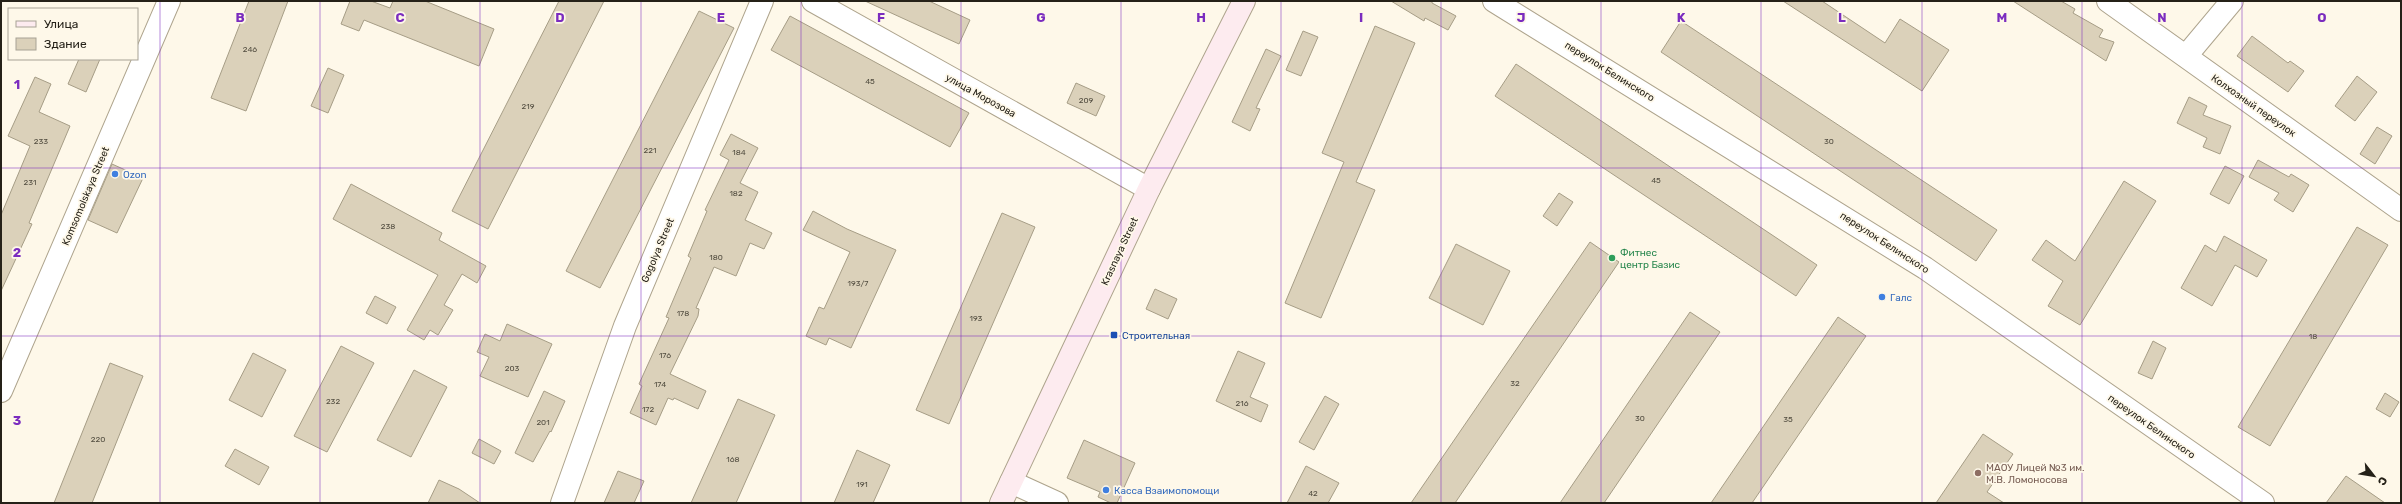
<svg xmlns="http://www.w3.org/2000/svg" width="2402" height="504" viewBox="0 0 2402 504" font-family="Rubik,sans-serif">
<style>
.building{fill:#dbd1ba;stroke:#a69d86}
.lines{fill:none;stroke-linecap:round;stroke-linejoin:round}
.minor-casing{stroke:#aea48d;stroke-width:24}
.tertiary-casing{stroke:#aea48d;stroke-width:24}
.secondary-casing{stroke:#aea48d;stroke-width:24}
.minor{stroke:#fff;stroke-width:22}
.tertiary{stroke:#fff;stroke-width:22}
.secondary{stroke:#fdebef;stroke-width:22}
.grid{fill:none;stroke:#7b2cbf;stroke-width:1;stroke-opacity:0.55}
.shop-dot{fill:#3f7fe0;stroke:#fef8e9;stroke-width:1.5}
.leisure-dot{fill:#2e9e5b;stroke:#fef8e9;stroke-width:1.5}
.transit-dot{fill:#1a4fb4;stroke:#fef8e9;stroke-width:1.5}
.education-dot{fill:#8d6e63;stroke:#fef8e9;stroke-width:1.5}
.labels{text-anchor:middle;stroke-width:3.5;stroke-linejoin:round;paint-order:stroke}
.number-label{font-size:8px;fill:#524d40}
.street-label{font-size:10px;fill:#252118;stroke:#fef8e9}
.shop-label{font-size:10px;fill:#366cbe;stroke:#fef8e9;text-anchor:start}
.leisure-label{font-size:10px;fill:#27864d;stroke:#fef8e9;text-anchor:start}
.transit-label{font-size:10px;fill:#164399;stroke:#fef8e9;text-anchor:start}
.education-label{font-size:10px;fill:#785e54;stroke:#fef8e9;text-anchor:start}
.grid-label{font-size:13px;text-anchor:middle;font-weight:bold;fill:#7b2cbf;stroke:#fef8e9;stroke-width:3.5;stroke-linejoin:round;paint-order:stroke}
</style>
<rect width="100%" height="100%" fill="#fef8e9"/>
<!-- building -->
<g class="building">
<polygon points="249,1 288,1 246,111 211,98"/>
<polygon points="350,1 371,1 390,8 393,1 425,1 494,29 479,66 364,20 359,31 341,24"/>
<polygon points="559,1 604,1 488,229 452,211"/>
<polygon points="865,1 929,1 970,20 959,44"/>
<polygon points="1391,1 1432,1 1432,3 1456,16 1448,30 1425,18 1424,21"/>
<polygon points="1783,1 1822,1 1885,43 1900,19 1949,50 1922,91"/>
<polygon points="2013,1 2061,1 2075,9 2073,13 2103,30 2099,37 2114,42 2106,61"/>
<polygon points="699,11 734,28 600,288 566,271"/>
<polygon points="790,16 969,113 950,147 771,50"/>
<polygon points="1681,21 1997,230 1976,261 1661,52"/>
<polygon points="1375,26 1415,43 1356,182 1375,190 1321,318 1285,303 1344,162 1322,153"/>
<polygon points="1303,31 1318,37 1301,76 1286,70"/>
<polygon points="2252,36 2288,63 2290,61 2304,71 2288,92 2237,56"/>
<polygon points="1266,49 1281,56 1256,108 1260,109 1250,131 1232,122"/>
<polygon points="79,59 100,59 86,92 68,84"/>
<polygon points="1516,64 1817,265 1796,296 1495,96"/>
<polygon points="328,68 344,75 328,113 311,106"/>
<polygon points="2357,76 2377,92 2355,121 2335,106"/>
<polygon points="35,77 51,84 39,112 70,126 29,223 32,224 1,291 1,215 30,146 8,136"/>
<polygon points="1076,83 1105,96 1096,116 1067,103"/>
<polygon points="2189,97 2207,106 2203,115 2231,126 2220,154 2203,147 2207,138 2177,123"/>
<polygon points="2377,127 2392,136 2375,164 2360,154"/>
<polygon points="731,134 758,148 740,183 758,192 745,220 772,233 764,249 750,243 736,276 714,267 696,308 699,309 698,316 670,374 706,391 698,409 674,398 673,400 668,398 656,425 630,413 642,386 639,384 669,318 666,317 691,258 688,256 707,211 705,210 729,160 720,155"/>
<polygon points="2258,160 2289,177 2291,174 2309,185 2293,212 2274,200 2279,193 2249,177"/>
<polygon points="112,164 143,178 117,233 88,220"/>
<polygon points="2225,166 2244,176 2229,204 2210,194"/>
<polygon points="2124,181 2156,201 2080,325 2048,306 2063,281 2032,260 2046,240 2075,261"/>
<polygon points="351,184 442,233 439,240 486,266 477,283 462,274 444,305 453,310 438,335 430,330 424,340 407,330 438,275 333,219"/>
<polygon points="1559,193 1573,202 1557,226 1543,216"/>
<polygon points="813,211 847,229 896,250 851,348 829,338 826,345 806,336 819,307 824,309 850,252 803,230"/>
<polygon points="1002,213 1035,227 949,424 916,410"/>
<polygon points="2357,227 2388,245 2270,446 2238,427"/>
<polygon points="2224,236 2267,260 2257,277 2235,265 2212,306 2181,288 2205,245 2216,252"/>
<polygon points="1590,242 1619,262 1455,503 1411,503"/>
<polygon points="1456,244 1510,271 1483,325 1429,298"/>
<polygon points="1155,289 1177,299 1168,319 1146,309"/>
<polygon points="375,296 396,307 387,324 366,313"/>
<polygon points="1690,312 1720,332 1604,503 1560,503"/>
<polygon points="1838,317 1866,336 1752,503 1711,503"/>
<polygon points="507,324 552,344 528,397 480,376 489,357 477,352 485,334 500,341"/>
<polygon points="2153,341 2166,348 2152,379 2138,373"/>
<polygon points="341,346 374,363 327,452 294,436"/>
<polygon points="1238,351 1265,363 1250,397 1268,405 1261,422 1216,401"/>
<polygon points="253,353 286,370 262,417 229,400"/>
<polygon points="110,363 143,376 92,503 54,503"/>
<polygon points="414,370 447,387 411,457 377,440"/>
<polygon points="544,391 565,401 551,432 550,431 533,462 515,453"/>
<polygon points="2385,393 2399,402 2390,417 2376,409"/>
<polygon points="1325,396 1339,404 1314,450 1299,442"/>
<polygon points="738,399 775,415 736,503 691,503"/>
<polygon points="1983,434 2013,454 1987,492 2004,503 1936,503"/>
<polygon points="479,439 501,451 494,464 472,453"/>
<polygon points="1084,440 1135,463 1117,503 1111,503 1098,497 1100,492 1067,478"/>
<polygon points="235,449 269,467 259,485 225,466"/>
<polygon points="857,450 890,465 873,503 834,503"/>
<polygon points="1306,466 1339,483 1328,503 1287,503"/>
<polygon points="618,471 644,481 634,503 604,503"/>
<polygon points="2346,476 2385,503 2326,503"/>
<polygon points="439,480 459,489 480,503 428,503"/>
</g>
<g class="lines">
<defs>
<g id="minor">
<polyline points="813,1 1149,189"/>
<polyline points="1494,1 1925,268 2263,503"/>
<polyline points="2108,1 2401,210"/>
<polyline points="2186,56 2232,1"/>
<polyline points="1011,482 1057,503"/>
<polyline points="562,503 625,326 762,1"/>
</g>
<polyline id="tertiary" points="1,391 169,1"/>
<polyline id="secondary" points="1001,503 1149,189 1244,1"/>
</defs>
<!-- minor casing -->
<use href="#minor" class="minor-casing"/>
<!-- tertiary casing -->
<use href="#tertiary" class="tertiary-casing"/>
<!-- secondary casing -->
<use href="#secondary" class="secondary-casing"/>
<!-- minor -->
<use href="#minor" class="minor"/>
<!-- tertiary -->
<use href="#tertiary" class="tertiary"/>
<!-- secondary -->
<use href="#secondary" class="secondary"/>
</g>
<!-- grid -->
<path class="grid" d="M160,1v502M320,1v502M480,1v502M641,1v502M801,1v502M961,1v502M1121,1v502M1281,1v502M1441,1v502M1601,1v502M1761,1v502M1922,1v502M2082,1v502M2242,1v502M1,168h2400M1,336h2400"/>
<!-- markers -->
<g class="shop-dot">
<circle cx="115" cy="174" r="4"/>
<circle cx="1882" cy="297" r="4"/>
<circle cx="1106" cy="490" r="4"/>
</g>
<circle class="leisure-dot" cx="1612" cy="258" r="4"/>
<rect class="transit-dot" x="1110" y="331" width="8" height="8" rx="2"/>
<circle class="education-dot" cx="1978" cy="473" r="4"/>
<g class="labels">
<!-- number labels -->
<g class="number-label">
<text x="250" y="52">246</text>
<text x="870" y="84">45</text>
<text x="1086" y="103">209</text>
<text x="528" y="109">219</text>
<text x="41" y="144">233</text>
<text x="1829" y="144">30</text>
<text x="650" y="153">221</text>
<text x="739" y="155">184</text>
<text x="1656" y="183">45</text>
<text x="30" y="185">231</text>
<text x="736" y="196">182</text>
<text x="388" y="229">238</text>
<text x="716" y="260">180</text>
<text x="858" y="286">193/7</text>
<text x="683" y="316">178</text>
<text x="976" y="321">193</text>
<text x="2313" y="339">18</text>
<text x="665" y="358">176</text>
<text x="512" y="371">203</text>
<text x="1515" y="386">32</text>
<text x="660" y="387">174</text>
<text x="333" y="404">232</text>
<text x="1242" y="406">216</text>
<text x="648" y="412">172</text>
<text x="1640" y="421">30</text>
<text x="1788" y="422">35</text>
<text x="543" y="425">201</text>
<text x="98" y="442">220</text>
<text x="733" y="462">168</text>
<text x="862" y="487">191</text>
<text x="1313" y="496">42</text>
</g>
<!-- street labels -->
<g class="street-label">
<text transform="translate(1610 71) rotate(32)" y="4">переулок Белинского</text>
<text transform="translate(981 95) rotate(29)" y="4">улица Морозова</text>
<text transform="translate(2254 105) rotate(35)" y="4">Колхозный переулок</text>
<text transform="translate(85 196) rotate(-67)" y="4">Komsomolskaya Street</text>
<text transform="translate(1885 242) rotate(33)" y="4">переулок Белинского</text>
<text transform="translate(657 250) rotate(-67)" y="4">Gogolya Street</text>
<text transform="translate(1119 251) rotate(-65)" y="4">Krasnaya Street</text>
<text transform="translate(2152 426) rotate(35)" y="4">переулок Белинского</text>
</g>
<!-- shop labels -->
<g class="shop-label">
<text x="123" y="178">Ozon</text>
<text x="1890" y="301">Галс</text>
<text x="1114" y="494">Касса Взаимопомощи</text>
</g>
<!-- leisure labels -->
<g class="leisure-label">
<text x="1620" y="256">Фитнес<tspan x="1620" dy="12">центр Базис</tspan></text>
</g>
<!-- transit labels -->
<g class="transit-label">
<text x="1122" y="339">Строительная</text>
</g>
<!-- education labels -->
<g class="education-label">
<text x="1986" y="471">МАОУ Лицей №3 им.<tspan x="1986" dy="12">М.В. Ломоносова</tspan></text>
</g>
</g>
<g class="grid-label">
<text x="240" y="22">B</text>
<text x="400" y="22">C</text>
<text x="560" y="22">D</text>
<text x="721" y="22">E</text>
<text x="881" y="22">F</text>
<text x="1041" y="22">G</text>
<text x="1201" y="22">H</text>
<text x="1361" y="22">I</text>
<text x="1521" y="22">J</text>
<text x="1681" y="22">K</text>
<text x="1842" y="22">L</text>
<text x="2002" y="22">M</text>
<text x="2162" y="22">N</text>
<text x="2322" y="22">O</text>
<text x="17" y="89">1</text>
<text x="17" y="257">2</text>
<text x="17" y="425">3</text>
</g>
<!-- border -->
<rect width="2402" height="504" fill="none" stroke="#252118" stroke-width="4"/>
<!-- legend -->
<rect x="8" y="8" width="130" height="52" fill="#fef8e9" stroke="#a7a295"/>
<rect x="16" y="21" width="20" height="6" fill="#fdebef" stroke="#a7a295"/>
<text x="44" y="28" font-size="12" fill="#252118">Улица</text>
<rect x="16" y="38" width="20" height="12" fill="#dbd1ba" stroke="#a7a295"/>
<text x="44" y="48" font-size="12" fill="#252118">Здание</text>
<!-- north arrow -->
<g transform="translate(2374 476) rotate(121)" stroke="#fef8e9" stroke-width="3" paint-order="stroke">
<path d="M0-3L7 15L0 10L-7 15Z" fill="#252118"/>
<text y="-6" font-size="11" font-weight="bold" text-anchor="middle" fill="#252118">С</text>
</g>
</svg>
